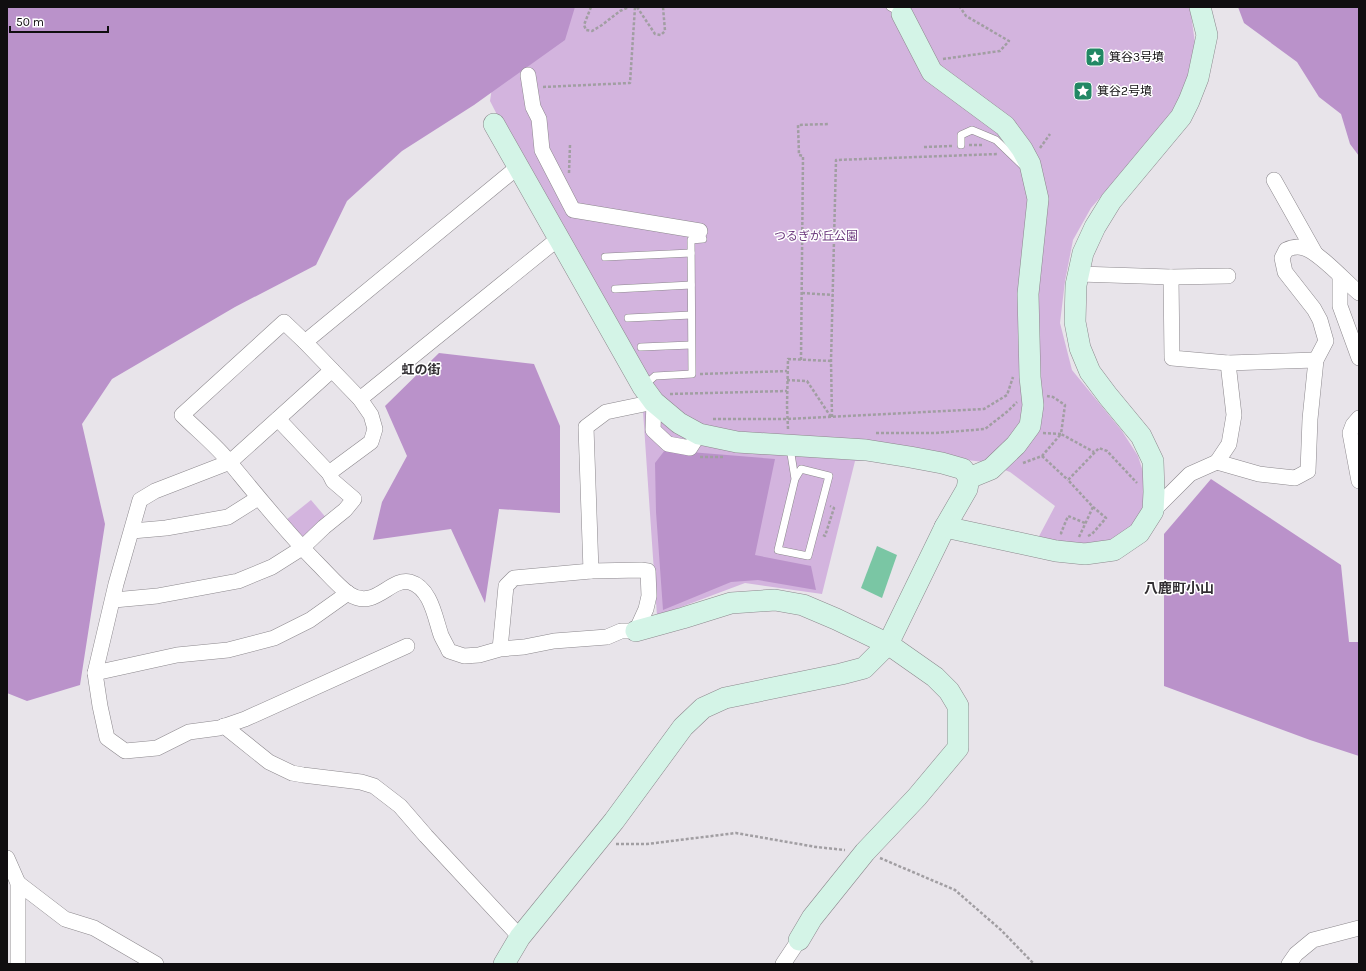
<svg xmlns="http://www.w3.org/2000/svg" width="1366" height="971" viewBox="0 0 1366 971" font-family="Karla,'Noto Sans JP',sans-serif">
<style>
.green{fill:#d3b4de}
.forest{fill:#ba92ca}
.water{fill:#7ac6a4}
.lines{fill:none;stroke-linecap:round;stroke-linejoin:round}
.lane-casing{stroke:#8c888d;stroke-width:8}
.street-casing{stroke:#8c888d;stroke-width:16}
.secondary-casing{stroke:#8c888d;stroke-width:22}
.path{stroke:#a19ea2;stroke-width:2.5;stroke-dasharray:3 2;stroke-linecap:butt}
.lane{stroke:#fff;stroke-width:7}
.street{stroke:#fff;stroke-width:15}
.secondary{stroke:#d4f4e7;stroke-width:21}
.labels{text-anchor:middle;stroke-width:3;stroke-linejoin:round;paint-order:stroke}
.poi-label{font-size:12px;fill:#100e10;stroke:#fff;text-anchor:start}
.park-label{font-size:12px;fill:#6b387d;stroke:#fff}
.neighbourhood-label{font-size:13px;font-weight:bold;fill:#312e32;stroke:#fff}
.quarter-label{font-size:14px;font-weight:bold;fill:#312e32;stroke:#fff}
</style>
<rect width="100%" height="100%" fill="#e8e4ea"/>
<!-- green -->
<g class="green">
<polygon points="504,7 1190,7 1195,43 1184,95 1162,126 1091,208 1073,240 1065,281 1060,323 1072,370 1122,431 1138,456 1147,484 1143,509 1132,527 1112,543 1084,549 1036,542 1055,506 1010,472 984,462 949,458 855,461 822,594 745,583 657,616 643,411 636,386 490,101"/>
<polygon points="311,500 328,520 303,540 286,520"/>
</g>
<!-- forest -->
<g class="forest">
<polygon points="7,7 575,7 565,40 474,105 402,151 347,201 316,265 235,307 112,379 82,424 105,524 80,685 27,701 7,693"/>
<polygon points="1238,7 1359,7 1359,156 1350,144 1341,114 1319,97 1297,62 1244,23"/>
<polygon points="439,353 534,364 560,426 560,513 499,509 485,603 451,529 373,540 382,502 407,456 385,406"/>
<polygon points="665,450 775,459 755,555 811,566 816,590 758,580 731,582 663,610 656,512 655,463"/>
<polygon points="1211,479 1341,565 1349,642 1359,642 1359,756 1310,740 1164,686 1164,534"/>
</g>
<!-- water -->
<polygon class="water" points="877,546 897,555 882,598 861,588"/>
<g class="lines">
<defs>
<g id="lane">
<polyline points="890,7 901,13"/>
<polyline points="961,145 961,135 972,130 996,140 1022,165"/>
<polyline points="605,257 691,253"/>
<polyline points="615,289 691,285"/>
<polyline points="628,318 691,315"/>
<polyline points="641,347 691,345"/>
<polyline points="645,385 655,376 692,374 691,240 703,239 700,231"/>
<polyline points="790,448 795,479 778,550 808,556 829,476 801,469 795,479"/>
</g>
<g id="street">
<polyline points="528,75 533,107 539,119 542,150 573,210 700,231"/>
<polyline points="1274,180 1315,253"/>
<polyline points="1079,274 1171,277 1228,276"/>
<polyline points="1340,276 1340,306 1359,358"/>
<polyline points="1171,277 1172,358 1228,363"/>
<polyline points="305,342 519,166"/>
<polyline points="332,370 230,462 155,491 140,500 116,584 95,673 100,706 107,738 125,751 157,748 189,732 219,728 245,719 407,646"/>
<polyline points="360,399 559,238"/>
<polyline points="1359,418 1353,425 1350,433 1359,481"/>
<polyline points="278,419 329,473"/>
<polyline points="1217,462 1229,444 1234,415 1228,363 1316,360"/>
<path d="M1153,511l37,-37 27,-12 42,12 36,4 13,-7 2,-52 6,-59 10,-19 -6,-21 -6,-11 -29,-37 -3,-14 4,-8c6,-3 11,-4 18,-2 15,4 42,34 55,45"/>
<polyline points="132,531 166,528 228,517 258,498"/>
<polyline points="591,571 586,427 606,412 654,402 653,430 668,444 690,448 699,434"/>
<path d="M114,600l43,-4 81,-15 34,-14 30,-19 22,-21 21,-17 9,-11 -21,-18 -4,-8 42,-31 4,-13 -4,-14 -11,-16 -55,-57 -21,-20 -102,93c16,16 35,31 49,49 28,34 56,69 87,100 10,10 20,22 31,30 26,17 41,-17 61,-12 21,6 25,36 31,53 2,5 6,11 8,16l15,5 15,-1 21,-6 24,-2 30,-6 53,-4 14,-6h15l10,-22 3,-13 -1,-25 -7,-1 -50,1 -77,7 -8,8 -6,63"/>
<polyline points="95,673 177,655 228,650 274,638 310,620 348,593"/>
<polyline points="224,726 269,762 292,773 303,775 361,782 374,786 400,806 426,836 520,937"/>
<polyline points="7,858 18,883 18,964"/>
<polyline points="18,883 65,919 94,928 156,964"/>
<polyline points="783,964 799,940"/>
<polyline points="1289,964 1296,954 1313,940 1359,928"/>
</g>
<g id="secondary">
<polyline points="902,14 932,72 1005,126 1022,149 1030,164 1038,199 1028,294 1030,377 1033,405 1030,426 1016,445 991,469 969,478"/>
<polyline points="494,124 643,387 654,402 679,423 699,434 737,442 866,450 910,457 942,463 963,469 969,478 967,489 945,527 888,644 864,668 841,674 725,698 703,708 683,727 614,821 520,937 504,964"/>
<polyline points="945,527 1056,551 1085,554 1114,550 1139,533 1153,511 1154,492 1153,461 1141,436 1108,396 1090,372 1080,348 1075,322 1076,285 1083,253 1095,227 1111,201 1181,117 1189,101 1198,78 1207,35 1200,7"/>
<polyline points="636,631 683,618 731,603 775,600 803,605 836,619 888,644 935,677 949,691 958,706 958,748 917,797 865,852 812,918 799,940"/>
</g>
</defs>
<!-- lane casing -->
<use href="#lane" class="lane-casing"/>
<!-- street casing -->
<use href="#street" class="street-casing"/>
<!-- secondary casing -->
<use href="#secondary" class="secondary-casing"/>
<!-- path -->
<g class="path">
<polyline points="591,7 584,25 586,30 592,31 602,25 620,11 629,7"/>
<polyline points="637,7 655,34 661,35 665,31 663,7"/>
<polyline points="943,59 1000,51 1009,41 966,16 960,7"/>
<polyline points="543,87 630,83 635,7"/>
<polyline points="969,145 982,145"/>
<polyline points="924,147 952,146"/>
<polyline points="1040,148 1050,134"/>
<polyline points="569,173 570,145"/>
<polyline points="802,232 834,236"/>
<polyline points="802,293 833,295"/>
<polyline points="801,360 803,156 799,155 798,125 829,124"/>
<polyline points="700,374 787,371"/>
<polyline points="787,380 807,381 831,417"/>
<polyline points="670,394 787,391"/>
<polyline points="832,417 831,361 836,160 998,154"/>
<polyline points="713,419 788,419 984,409 1007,395 1013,377"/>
<polyline points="788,429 787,406 788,359 831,361"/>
<polyline points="876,433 936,433 985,429 1008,411 1017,402"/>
<polyline points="1043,433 1061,434 1065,405 1053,397 1047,396"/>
<polyline points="1042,456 1068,480"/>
<polyline points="700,457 723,457"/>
<polyline points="1023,463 1042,456 1061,434 1094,452"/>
<polyline points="1062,534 1061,533 1068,516 1085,523"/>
<polyline points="823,535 825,536 834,508 830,506"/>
<polyline points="1088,536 1092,534 1106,518 1093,507 1068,480 1099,448 1107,451 1137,483"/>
<polyline points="1079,537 1093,507"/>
<polyline points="616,844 647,844 736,833 816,847 845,850"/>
<polyline points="880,858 955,890 1001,930 1034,964"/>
</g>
<!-- lane -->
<use href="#lane" class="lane"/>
<!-- street -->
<use href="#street" class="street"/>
<!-- secondary -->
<use href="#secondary" class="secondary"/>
</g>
<!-- icons -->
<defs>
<symbol id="sight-square" viewBox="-11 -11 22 22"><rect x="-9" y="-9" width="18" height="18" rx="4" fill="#228864" stroke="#fff"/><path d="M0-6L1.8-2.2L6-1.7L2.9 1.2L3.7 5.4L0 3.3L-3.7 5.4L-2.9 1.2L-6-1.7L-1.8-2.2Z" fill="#fff"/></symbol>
</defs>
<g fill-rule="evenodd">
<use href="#sight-square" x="1084" y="46" width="22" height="22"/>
<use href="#sight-square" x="1072" y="80" width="22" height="22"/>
</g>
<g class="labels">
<!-- poi labels -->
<g class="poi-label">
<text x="1109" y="61">箕谷3号墳</text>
<text x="1097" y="95">箕谷2号墳</text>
</g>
<!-- park labels -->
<g class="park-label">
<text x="816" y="240">つるぎが丘公園</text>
</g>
<!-- neighbourhood labels -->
<g class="neighbourhood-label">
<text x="421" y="374">虹の街</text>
</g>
<!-- quarter labels -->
<g class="quarter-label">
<text x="1179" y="593">八鹿町小山</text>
</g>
</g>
<!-- border -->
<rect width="1366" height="971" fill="none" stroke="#100e10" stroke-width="16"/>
<!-- scale -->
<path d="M10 26v6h98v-6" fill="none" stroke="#100e10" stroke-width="2"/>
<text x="16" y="26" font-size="12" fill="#100e10" stroke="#ffffff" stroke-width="3" paint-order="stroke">50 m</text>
</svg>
